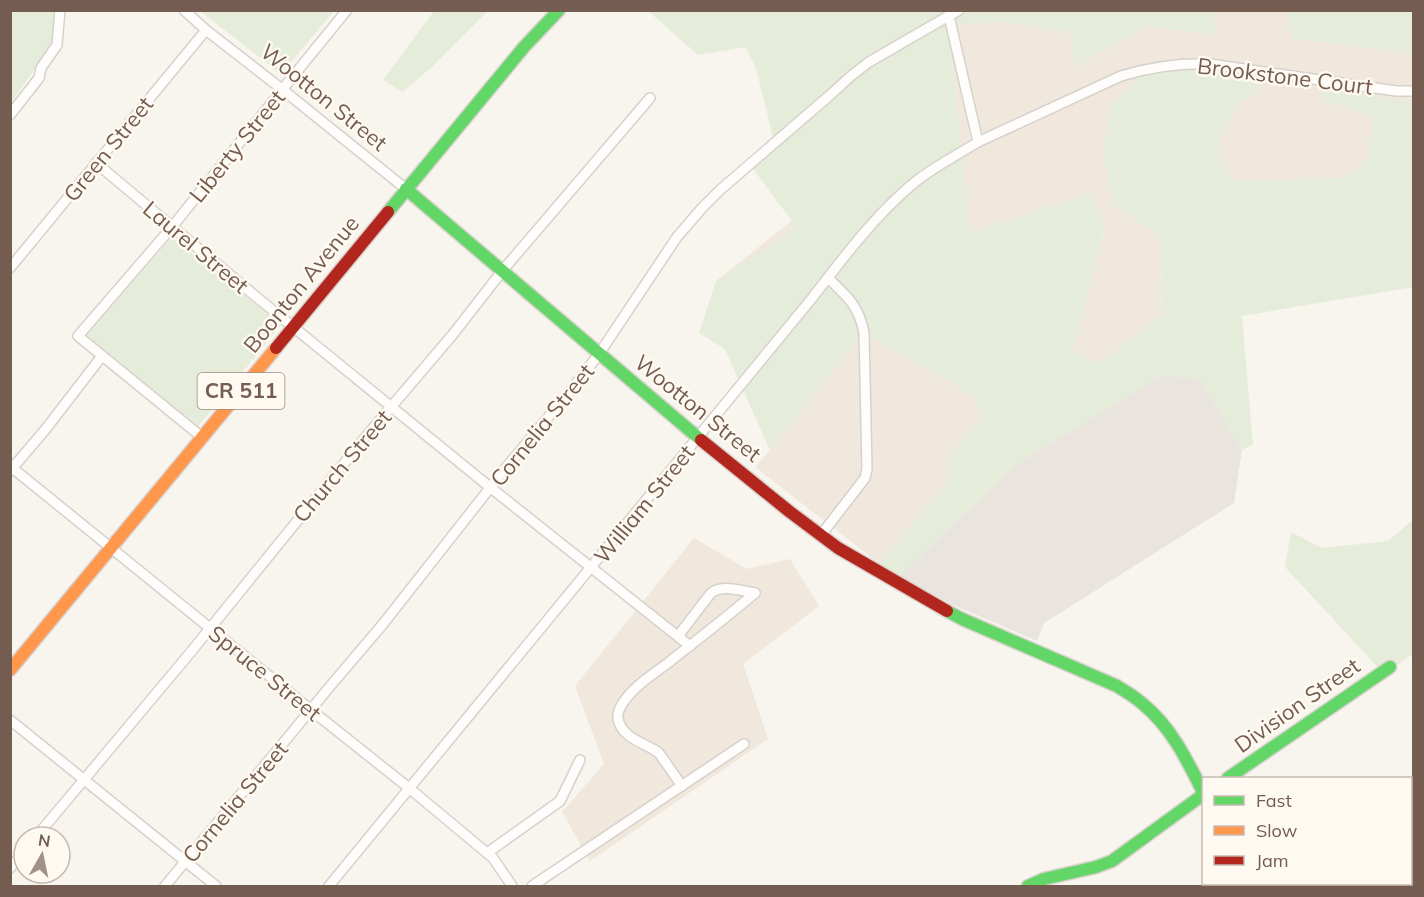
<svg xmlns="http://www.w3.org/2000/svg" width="1424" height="897" viewBox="0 0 1424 897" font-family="Mulish,sans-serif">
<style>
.residential{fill:#f0e7dd}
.industrial{fill:#eae4df}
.green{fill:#e5edda}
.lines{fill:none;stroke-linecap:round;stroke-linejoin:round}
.street-casing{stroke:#d7d1cc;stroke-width:12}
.fast-casing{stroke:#d8d1cc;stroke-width:15}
.slow-casing{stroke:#d8d1cc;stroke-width:15}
.jam-casing{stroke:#d8d1cc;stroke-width:15}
.street{stroke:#fefdfc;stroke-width:9}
.fast{stroke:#63d668;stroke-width:12}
.slow{stroke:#ff974d;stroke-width:12}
.jam{stroke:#b3261e;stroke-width:12}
.rail{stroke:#e6e4e6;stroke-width:3;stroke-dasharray:9 6;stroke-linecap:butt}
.labels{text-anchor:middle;stroke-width:5;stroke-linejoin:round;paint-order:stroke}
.shield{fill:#fef9f1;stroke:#9d8b80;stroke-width:1.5}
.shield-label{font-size:21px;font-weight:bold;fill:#745c50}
.street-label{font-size:22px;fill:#745c50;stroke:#fef9f1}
</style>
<rect width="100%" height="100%" fill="#f8f4ee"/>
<!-- residential -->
<g class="residential">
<polygon points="1213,11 1289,11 1288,18 1294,39 1413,52 1413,103 1323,86 1323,100 1374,116 1368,159 1344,178 1230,181 1217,155 1221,134 1235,107 1258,91 1253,75 1114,205 1160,235 1163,313 1101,363 1071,353 1105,229 970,233 948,25 1004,22 1071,32 1074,67 1147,26 1216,35"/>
<polygon points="893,140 983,416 949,457 951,479 880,564 755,467 770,450 725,349 716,281"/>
<polygon points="694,538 747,569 790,559 819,606 743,664 768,739 590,861 562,812 604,764 575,686"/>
</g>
<!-- industrial -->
<polygon class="industrial" points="1162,375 1200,379 1242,450 1234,503 1044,623 1037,641 951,604 899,576 1018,463"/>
<!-- green -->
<g class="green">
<polygon points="11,11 57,11 53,43 11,103"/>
<polygon points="200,11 334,11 281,74"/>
<polygon points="434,11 488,11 432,67 402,92 383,80"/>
<polygon points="648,11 1213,11 1216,35 1147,26 1074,68 1070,32 1004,22 948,25 970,233 1092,193 1105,228 1072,352 1101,363 1163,313 1160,236 1114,205 1103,153 1111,105 1140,76 1164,69 1253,75 1258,91 1235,107 1221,134 1217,155 1231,181 1344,178 1368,159 1373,116 1323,100 1323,86 1413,103 1413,287 1242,316 1253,445 1242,450 1200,379 1162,375 1018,463 899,576 880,564 950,479 949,457 983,416 974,396 863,332 770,450 725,349 699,333 716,281 797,228 750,165 775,145 756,69 746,47 698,55"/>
<polygon points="1289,11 1413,11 1413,52 1293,39 1288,17"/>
<polygon points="172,237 281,325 197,428 86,336"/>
<polygon points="1413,520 1413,654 1384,674 1285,567 1291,532 1322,548 1388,541"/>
</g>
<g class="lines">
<defs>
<g id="street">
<polyline points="184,10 206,30 283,90 406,189"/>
<path d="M949,16l29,126 143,-66c30,-9 58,-13 89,-12l186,27h18"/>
<polyline points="10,115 39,78 41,68 57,45 60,10"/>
<polyline points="96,163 254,295 491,488 690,646"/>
<polyline points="10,268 206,30"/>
<polyline points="203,438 78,336 172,227 290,80 347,10"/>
<polyline points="10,466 311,710 409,788 493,858 512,886"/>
<polyline points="10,471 45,430 102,356"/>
<path d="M821,535l44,-57 2,-9 -3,-136c-5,-27 -17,-37 -36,-55"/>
<path d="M678,636l33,-43c12,-9 30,-2 44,0"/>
<polyline points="10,720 216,886"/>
<path d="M682,786l-23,-33c-13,-10 -37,-14 -41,-34 -1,-5 1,-9 3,-13 10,-18 31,-31 47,-43 29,-23 59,-46 87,-70"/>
<polyline points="36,837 190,653 363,440 454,333 503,270 650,98"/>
<polyline points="487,853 560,801 580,760"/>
<polyline points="10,868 24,852"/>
<polyline points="165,886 332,684 383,624 504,470 571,390 599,354 677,237 702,208 720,190 829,96 851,76 869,62 959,10"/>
<path d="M329,886l484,-589c31,-40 62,-82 102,-115 19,-15 42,-27 63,-40"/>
<polyline points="532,886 744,744"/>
</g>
<g id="fast">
<polyline points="406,189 701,440"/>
<polyline points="388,212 524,47 559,10"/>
<path d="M947,611l15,8 155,67c9,6 19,11 27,19 28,23 44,57 60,89"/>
<polyline points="1228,778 1390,667"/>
<polyline points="1255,884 1257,886"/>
<polyline points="1028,886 1044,879 1096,867 1112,861 1204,794"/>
</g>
<polyline id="slow" points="10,670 276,348"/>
<g id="jam">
<polyline points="276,348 388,212"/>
<polyline points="701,440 790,512 838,548 947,611"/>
</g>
</defs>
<!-- street casing -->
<use href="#street" class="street-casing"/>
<!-- fast casing -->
<use href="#fast" class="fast-casing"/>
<!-- slow casing -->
<use href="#slow" class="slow-casing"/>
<!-- jam casing -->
<use href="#jam" class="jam-casing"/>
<!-- street -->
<use href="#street" class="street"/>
<!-- fast -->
<use href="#fast" class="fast"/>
<!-- slow -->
<use href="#slow" class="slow"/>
<!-- jam -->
<use href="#jam" class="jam"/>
<!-- rail -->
<g class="rail">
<polyline points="1410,836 1414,833"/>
<polyline points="1410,849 1414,846"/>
<polyline points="1342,885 1344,884"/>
<polyline points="1359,886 1364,884"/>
</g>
</g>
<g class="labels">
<!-- shield labels -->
<rect class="shield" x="197.5" y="373" width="87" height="36" rx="4.5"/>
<g class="shield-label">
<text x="241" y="398">CR 511</text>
</g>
<!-- street labels -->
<g class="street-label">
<text transform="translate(1285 76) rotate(7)" y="8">Brookstone Court</text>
<text transform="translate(324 97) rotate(39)" y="8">Wootton Street</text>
<text transform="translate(237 146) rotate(-51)" y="8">Liberty Street</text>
<text transform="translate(108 149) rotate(-51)" y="8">Green Street</text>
<text transform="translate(196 247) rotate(40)" y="8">Laurel Street</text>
<text transform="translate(301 284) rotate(-51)" y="8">Boonton Avenue</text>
<text transform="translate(698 408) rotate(39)" y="8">Wootton Street</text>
<text transform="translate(542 425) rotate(-51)" y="8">Cornelia Street</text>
<text transform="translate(342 466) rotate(-50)" y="8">Church Street</text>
<text transform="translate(644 504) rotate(-51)" y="8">William Street</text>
<text transform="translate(265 673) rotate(39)" y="8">Spruce Street</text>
<text transform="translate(1297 705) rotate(-35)" y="8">Division Street</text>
<text transform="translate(235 802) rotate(-50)" y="8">Cornelia Street</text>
</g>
</g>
<!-- border -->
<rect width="1424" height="897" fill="none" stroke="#745c50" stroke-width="24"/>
<!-- legend -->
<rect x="1202" y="777" width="210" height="108" fill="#fef9f1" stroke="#c7bab1" stroke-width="1.5"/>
<rect x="1214" y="796" width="30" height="9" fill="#63d668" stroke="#c7bab1" stroke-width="1.5"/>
<text x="1256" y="807" font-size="18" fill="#745c50">Fast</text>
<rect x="1214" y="826" width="30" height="9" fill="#ff974d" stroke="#c7bab1" stroke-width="1.5"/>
<text x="1256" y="837" font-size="18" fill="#745c50">Slow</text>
<rect x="1214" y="856" width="30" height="9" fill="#b3261e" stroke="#c7bab1" stroke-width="1.5"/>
<text x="1256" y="867" font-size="18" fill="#745c50">Jam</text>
<!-- north arrow -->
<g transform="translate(42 855) rotate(9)"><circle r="28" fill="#fef9f1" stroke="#c7bab1" stroke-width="1.5"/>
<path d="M0-4.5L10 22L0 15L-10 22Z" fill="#a29187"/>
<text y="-9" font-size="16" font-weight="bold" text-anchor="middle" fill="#745c50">N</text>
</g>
</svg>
